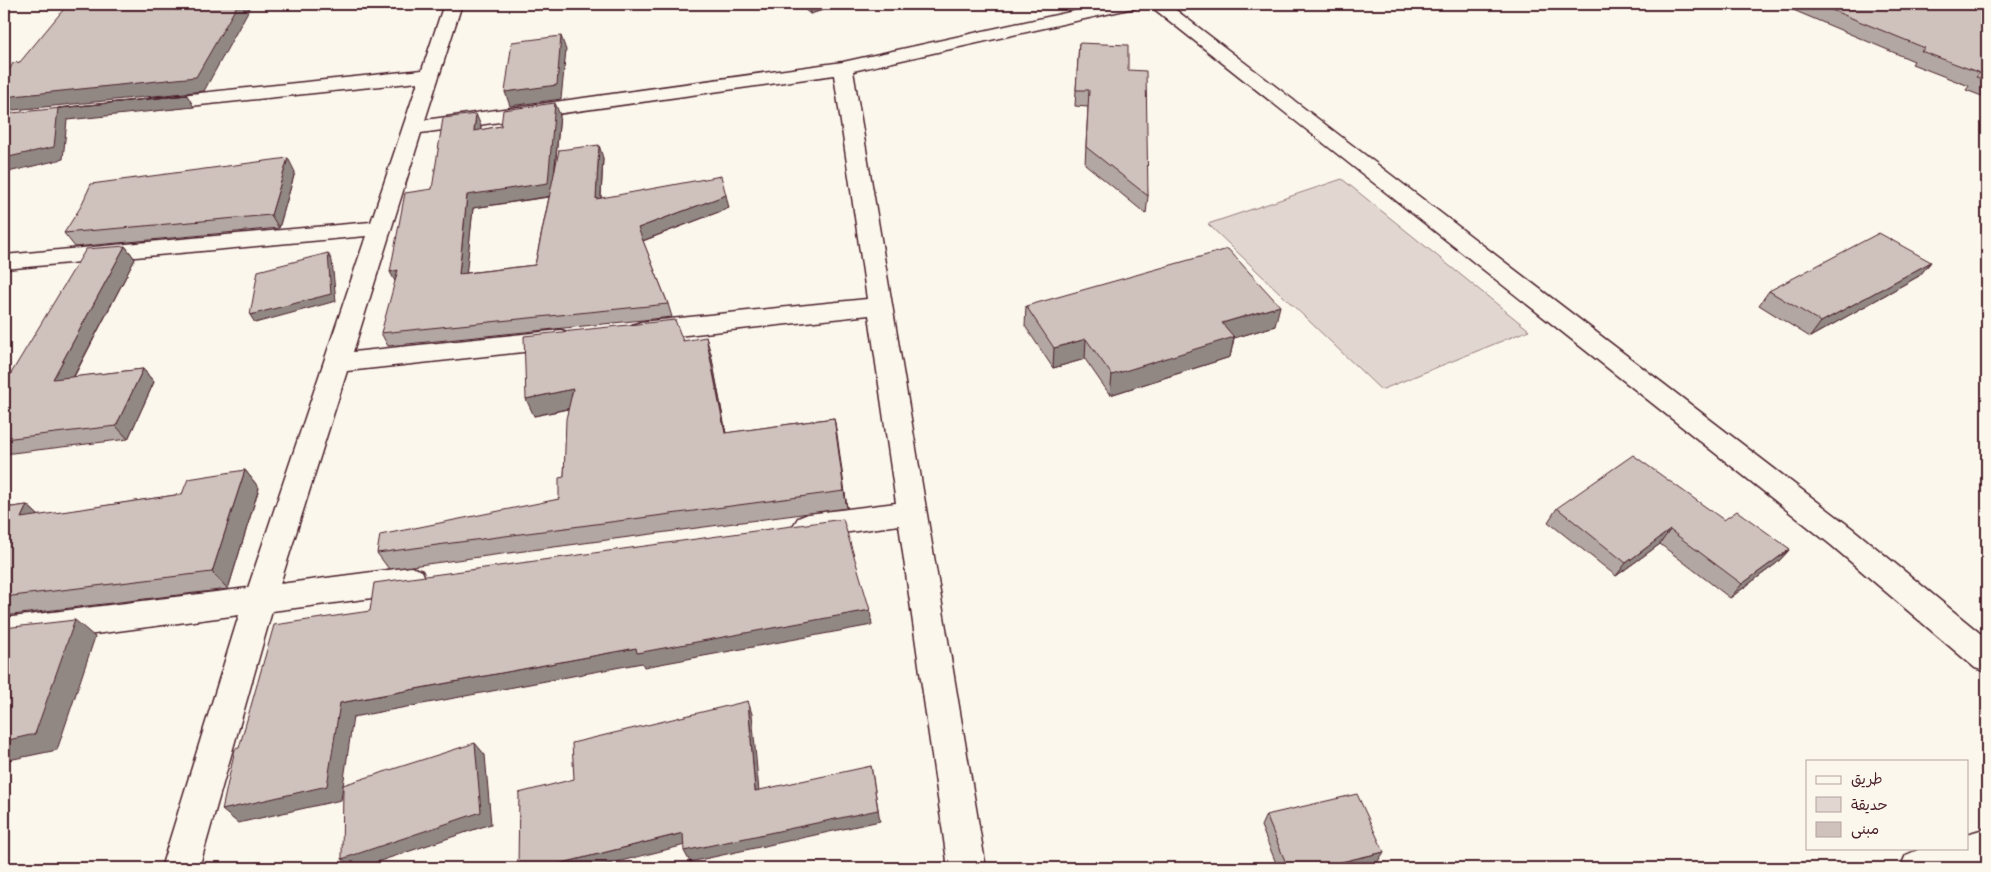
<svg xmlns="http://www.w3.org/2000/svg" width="1991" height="872" viewBox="0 0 1991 872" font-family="Caveat,'Playpen Sans Arabic',sans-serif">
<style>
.green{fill:#e2d7d0;stroke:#967b7e}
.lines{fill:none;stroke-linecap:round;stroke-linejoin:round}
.minor-casing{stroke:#4a1f2b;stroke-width:3}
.major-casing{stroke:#4a1f2b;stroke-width:3}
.minor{fill:#fbf7ec;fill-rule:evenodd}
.major{fill:#fbf7ec;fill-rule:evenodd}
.wall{fill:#b2a7a2;stroke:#4a1f2b;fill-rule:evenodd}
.shaded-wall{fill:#918884;stroke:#4a1f2b}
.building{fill:#cfc2bc;stroke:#4a1f2b}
</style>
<rect width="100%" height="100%" fill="#fbf7ec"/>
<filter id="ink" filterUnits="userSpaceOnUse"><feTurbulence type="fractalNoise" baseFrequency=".02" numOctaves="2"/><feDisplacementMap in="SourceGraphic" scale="10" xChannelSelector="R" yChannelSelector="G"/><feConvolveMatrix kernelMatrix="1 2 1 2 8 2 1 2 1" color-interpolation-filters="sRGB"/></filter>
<g filter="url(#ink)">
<!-- green -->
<polygon class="green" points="1342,179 1529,330 1381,390 1208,224"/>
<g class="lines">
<defs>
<g id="minor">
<polygon points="444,4 462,4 425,120 843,62 1106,4 1138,4 1135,8 1129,9 853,71 986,868 948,868 899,525 808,538 798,534 793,526 798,518 808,514 896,503 869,315 641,340 632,337 628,331 632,325 641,322 867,299 834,75 421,133 353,352 561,330 570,333 574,339 570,345 561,348 347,371 280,584 411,567 422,571 426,580 422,589 411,593 272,611 199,868 161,868 239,615 4,646 4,618 248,588 366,236 4,269 4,255 371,222 418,82 152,110 145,108 142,104 145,100 152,98 422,70"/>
<polygon points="1148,4 1168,4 1853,529 1987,639 1987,672 1975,668 1831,545"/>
</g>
<polygon id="major" points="1987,828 1987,864 1975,868 1900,868 1906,855 1922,848 1967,848 1967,834"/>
</defs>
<!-- minor casing -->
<use href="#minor" class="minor-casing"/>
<!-- major casing -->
<use href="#major" class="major-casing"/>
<!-- minor -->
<use href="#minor" class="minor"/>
<!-- major -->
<use href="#major" class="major"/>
</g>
<!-- wall -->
<g class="wall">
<polygon points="798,4 842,4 810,14"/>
<polygon points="1779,4 1987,4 1987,98 1966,90 1969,86 1912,64 1914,61"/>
<polygon points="1079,43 1128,70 1148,196 1146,214 1085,164 1088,107 1075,106"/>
<path d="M560,115l-5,54 48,-11 -2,40 128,10 -86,33 25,63 4,13 -284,29 -7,-13 51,-144 49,-63 -1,4zM549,197l-14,68 -69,8 7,-65z"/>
<polygon points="295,172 279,228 75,247 64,233"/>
<polygon points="125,246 135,259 74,377 143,369 154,382 128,439 4,454 4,385"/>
<polygon points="1931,262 1919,276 1810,337 1759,305 1769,291"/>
<polygon points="1026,306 1275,326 1234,338 1230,357 1110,395 1085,359 1053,368 1025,326"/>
<polygon points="683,341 711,354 726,433 834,418 847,508 389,569 377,553 559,499 564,477 568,409 534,416"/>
<polygon points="245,470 259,488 228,589 4,616 4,508 27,505 39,516 182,494"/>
<polygon points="1557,508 1724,520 1790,549 1777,563 1730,598 1660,544 1616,576 1548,522"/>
<polygon points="1266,815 1377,863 1353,868 1278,868 1261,826"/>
</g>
<!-- shaded-wall -->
<g class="shaded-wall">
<polygon points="238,4 252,4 204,91 4,111 4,112 4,97"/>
<polygon points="808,4 842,4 810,14"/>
<polygon points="561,36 566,50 561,99 510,106 505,92"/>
<polygon points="187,95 194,107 67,120 63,159 4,173 4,158 58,108"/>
<polygon points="555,103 560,115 552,196 473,208 465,287 459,274 467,195"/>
<polygon points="476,114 481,126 479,144 474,131"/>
<polygon points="599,145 603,158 600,212 596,199"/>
<polygon points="288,158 295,172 279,228 271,215"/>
<polygon points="726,195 729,208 642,241 638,228"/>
<polygon points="125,246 135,259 65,393 53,379"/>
<polygon points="328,253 332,261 336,301 255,323 250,315"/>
<polygon points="1931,262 1919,276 1810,337 1821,322"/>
<polygon points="398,270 397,285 390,272"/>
<polygon points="1280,306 1275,326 1234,338 1230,357 1110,395 1112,375 1222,323"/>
<polygon points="706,337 711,354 729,450 725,433"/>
<polygon points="1086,339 1085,359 1053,368 1054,348"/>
<polygon points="143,369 154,382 128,439 116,426"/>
<polygon points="573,389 580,406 534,416 526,399"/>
<polygon points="834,418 837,434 847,508 844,491"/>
<polygon points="245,470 259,488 228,589 212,572"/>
<polygon points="27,505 46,522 21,518"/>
<polygon points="1670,530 1660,544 1616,576 1626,563"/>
<polygon points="1790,549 1777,563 1730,598 1742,584"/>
<polygon points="870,610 872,625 644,667 642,663 353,717 341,800 238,823 222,810 340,703 636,648"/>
<polygon points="75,620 95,637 57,750 4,761 4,741"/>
<polygon points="748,701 752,714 760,803 755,791"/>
<polygon points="475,743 485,755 491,824 359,868 354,868 342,859"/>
<polygon points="871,766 880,821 690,862 684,851"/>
<polygon points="683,833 689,844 593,868 542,868"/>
<polygon points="1384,852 1377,863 1353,868 1315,868"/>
</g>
<!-- building -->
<g class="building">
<polygon points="68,4 238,4 196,77 4,97 4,74 8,73 13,63 20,62"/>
<polygon points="1817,4 1987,4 1987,81 1976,77 1980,73 1921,51 1925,48"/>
<polygon points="561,36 557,85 505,92 512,42"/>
<polygon points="1079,43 1128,45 1128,70 1146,71 1148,196 1086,147 1089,90 1076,90"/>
<polygon points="187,95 58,108 54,147 4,158 4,123 12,113"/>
<polygon points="555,103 548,183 467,195 459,274 535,265 559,150 599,145 596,199 721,176 726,195 638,228 668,304 381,333 398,270 390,272 405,193 432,189 443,118 476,114 474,131 501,126 503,110"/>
<polygon points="288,158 271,215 64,233 80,208 91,184"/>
<polygon points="1879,233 1931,262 1821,322 1769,291"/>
<polygon points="125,246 53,379 143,369 116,426 4,439 4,385 86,249"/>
<polygon points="1228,249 1280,306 1222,323 1234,337 1112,375 1086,339 1054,348 1026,306"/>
<polygon points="328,253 331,294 250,315 258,271"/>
<polygon points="675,320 683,341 706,337 725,433 834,418 844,491 377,553 380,535 559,499 559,478 564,477 566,419 573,389 526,399 524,336"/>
<polygon points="1633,455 1724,520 1737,511 1790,549 1742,584 1670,530 1626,563 1557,508"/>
<polygon points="245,470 212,572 4,597 4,508 27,505 21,518 182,494 188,479"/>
<polygon points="843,519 870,610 637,653 636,648 340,703 327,786 222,810 235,749 239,748 274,625 370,611 374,583"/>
<polygon points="75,620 35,734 4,741 4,628"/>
<polygon points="748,701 755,791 871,766 878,810 684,851 683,833 542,868 518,868 519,793 574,779 572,743"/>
<polygon points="475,743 481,812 342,859 343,785"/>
<polygon points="1357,794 1384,852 1315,868 1288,868 1266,815"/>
</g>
</g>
<!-- margin -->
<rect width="1991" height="872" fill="none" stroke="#fbf7ec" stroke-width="20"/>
<rect x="10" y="10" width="1971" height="852" fill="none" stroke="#4a1f2b" stroke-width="2" filter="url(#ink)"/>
<!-- legend -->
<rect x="1806" y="760" width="162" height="90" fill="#fbf7ec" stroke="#b4a19f"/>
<rect x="1816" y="776" width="25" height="8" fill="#fbf7ec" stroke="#b4a19f"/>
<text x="1851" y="784" font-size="15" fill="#4a1f2b">طريق</text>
<rect x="1816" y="797" width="25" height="15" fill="#e2d7d0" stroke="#b4a19f"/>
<text x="1851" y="810" font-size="15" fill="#4a1f2b">حديقة</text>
<rect x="1816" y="822" width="25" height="15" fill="#cfc2bc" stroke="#b4a19f"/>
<text x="1851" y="834" font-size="15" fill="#4a1f2b">مبنى</text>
</svg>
